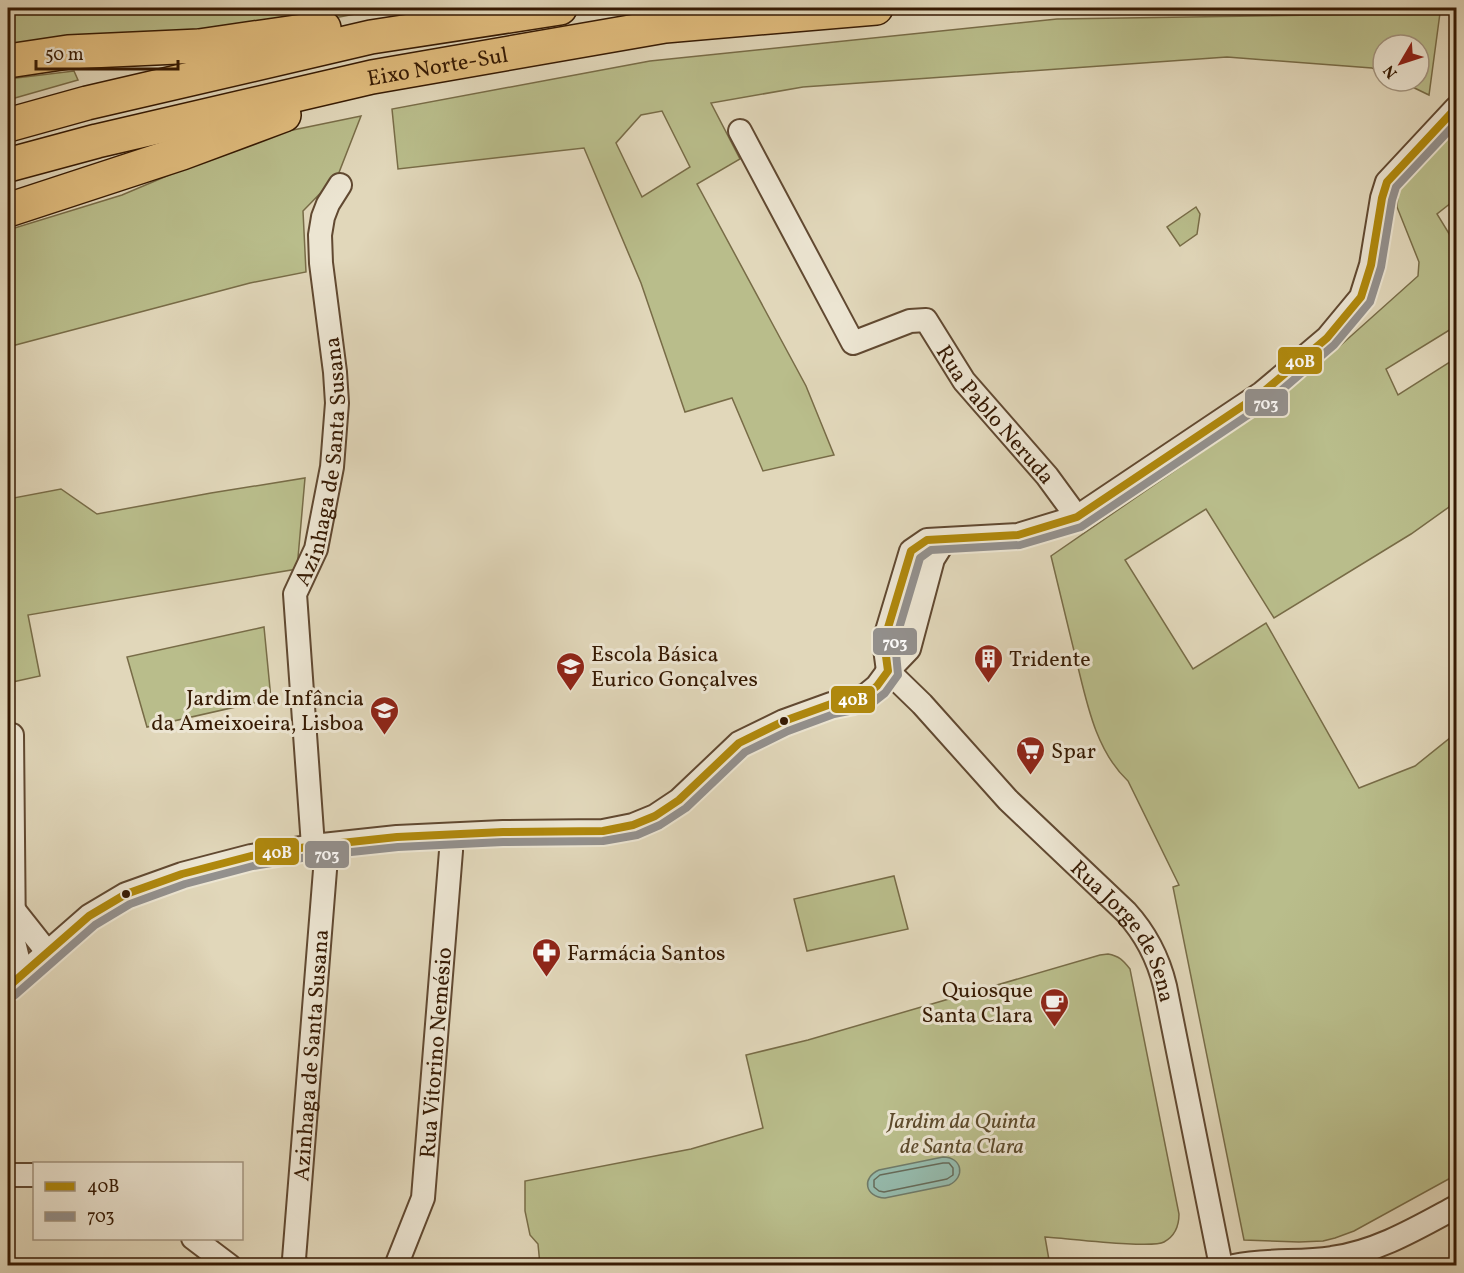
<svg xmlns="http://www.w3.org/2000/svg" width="1464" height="1273" viewBox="0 0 1464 1273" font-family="Vollkorn,serif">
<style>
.green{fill:#b9bd8b;stroke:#786c47;stroke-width:1.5;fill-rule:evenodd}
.water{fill:#95baac;stroke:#6f7a68;stroke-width:1.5}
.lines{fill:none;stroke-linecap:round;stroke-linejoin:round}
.shore{stroke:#666a58;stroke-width:1.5}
.minor-casing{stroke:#614931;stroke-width:26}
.highway-casing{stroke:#361a03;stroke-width:36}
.minor{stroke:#ece5d2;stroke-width:22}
.highway{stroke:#e0bc7d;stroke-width:33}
.bus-1-casing{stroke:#ece5d2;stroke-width:12}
.bus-2-casing{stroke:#ece5d2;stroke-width:12}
.bus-1{stroke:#af880d;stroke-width:8}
.bus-2{stroke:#93908d;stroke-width:8}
.bus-dot{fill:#361a03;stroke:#ece5d2;stroke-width:2}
.labels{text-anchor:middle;stroke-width:6;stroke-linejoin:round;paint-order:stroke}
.street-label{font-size:22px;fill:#361a03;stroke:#ece5d2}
.poi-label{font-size:22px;fill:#361a03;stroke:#ece5d2;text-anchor:start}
.park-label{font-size:22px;font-style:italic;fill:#5d4b2c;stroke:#ece5d2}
.line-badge{stroke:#ece5d2;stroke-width:2}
.badge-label{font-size:16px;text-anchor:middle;font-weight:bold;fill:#fff}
</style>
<rect width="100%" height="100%" fill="#e1d7ba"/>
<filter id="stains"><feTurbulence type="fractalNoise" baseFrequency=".00333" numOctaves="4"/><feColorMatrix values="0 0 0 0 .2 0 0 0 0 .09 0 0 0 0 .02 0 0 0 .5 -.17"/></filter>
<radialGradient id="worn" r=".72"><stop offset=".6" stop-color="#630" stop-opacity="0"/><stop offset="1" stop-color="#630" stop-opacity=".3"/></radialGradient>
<!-- green -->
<g class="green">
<polygon points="8,8 387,8 297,25 8,47"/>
<path d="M1440,13l-11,82 -29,-14h19v-36h-36v28l-11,-5 -145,-11 -424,30 -92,16 29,56 -43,25 109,202 28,69 -71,16 -31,-73 -47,14 -44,-129 -57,-135 -186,21 -6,-60 258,-48 407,-42zM662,111l28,56 -48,30 -26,-54 25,-28z"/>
<polygon points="74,71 78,80 8,100 8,79"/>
<polygon points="361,116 338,175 303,211 306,272 250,283 8,347 8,230 122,195 259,137"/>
<path d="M1456,122v77l-19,15 19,31v81l-70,43 12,26 58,-37v131l-7,18 -38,27 -137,84 -68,-109 -81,51 68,109 73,-46 93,165 56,-22 35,-28 6,3v434l-102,56 -19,7 -12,3 -24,1 -55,-2 -71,-353 6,-2 -51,-104c-34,-32 -42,-83 -53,-126 -8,-33 -16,-66 -24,-99l219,-151 43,-35 105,-94 1,-14 -22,-55 1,-12 9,-23z"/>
<polygon points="1196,207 1200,214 1197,234 1180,246 1167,227"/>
<polygon points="305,478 297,569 28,615 40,676 8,683 8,499 61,489 97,514 211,493"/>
<polygon points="264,627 271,699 147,727 127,657"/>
<polygon points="894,876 908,929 807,951 794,899"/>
<path d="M1108,954c11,2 15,6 22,15l49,245c0,12 -4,22 -15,28 -12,7 -99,-4 -119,-5l4,23 -25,5h-484l-2,-21 -8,-9 -5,-24v-30l166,-32 72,-21 -17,-73 62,-15 292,-85z"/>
</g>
<!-- water -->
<path class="water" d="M943,1157c19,0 23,20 6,28l-64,13c-20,-1 -24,-20 -6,-28z"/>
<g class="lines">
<!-- shore -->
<polygon class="shore" points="943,1163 949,1163 953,1168 953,1175 947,1179 884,1192 879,1191 874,1187 874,1180 880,1175"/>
<defs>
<g id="minor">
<path id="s1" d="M740,131l113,212 57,-22 16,-1 38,61 83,95 30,41"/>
<polyline points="888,671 884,641 911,551 927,540 1018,535 1077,517 1262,393 1327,338 1361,297 1371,265 1382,198 1387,182 1456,108"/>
<path id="s2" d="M888,671l34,33 86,96 118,112c20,22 32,45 39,74l56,280"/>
<polyline points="12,735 14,942 22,975"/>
<path id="s3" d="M313,846l-18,-252 21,-45 16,-82 5,-64 -2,-31 -14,-109 -1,-28 3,-18 5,-13 12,-19"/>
<polyline points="14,910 48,953"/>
<polyline points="8,987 89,916 126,894 182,874 251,856 313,846 397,837 503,832 603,831 633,825 655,816 679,800 739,743 784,721 831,704 851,700 866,695 877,686 888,671 909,649 933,559 945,540"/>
<polyline points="8,1175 34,1175"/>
<polyline points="193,1238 230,1266"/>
<path id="s4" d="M297,1266l-3,-7 33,-414"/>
<path id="s5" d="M396,1266l27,-68 28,-347v-16"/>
<path d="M1234,1266c33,-7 66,-3 98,-8 45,-6 85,-30 124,-51"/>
</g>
<g id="highway">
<polyline points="8,61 68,52 199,46 324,28"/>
<polyline points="8,125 87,103 371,37 560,8"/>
<path id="s6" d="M8,165l89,-24 275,-64 293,-51 211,-18"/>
<polyline points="8,210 182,153 284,115"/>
</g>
</defs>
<!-- minor casing -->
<use href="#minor" class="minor-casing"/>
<!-- highway casing -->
<use href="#highway" class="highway-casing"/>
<!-- minor -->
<use href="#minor" class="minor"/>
<!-- highway -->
<use href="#highway" class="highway"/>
<defs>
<polyline id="bus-1" points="8,987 89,916 126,894 182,874 251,856 313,846 397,837 503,832 603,831 633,825 655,816 679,800 739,743 784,721 831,704 851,700 866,695 877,686 888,671 884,641 911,551 927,540 1018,535 1077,517 1262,393 1327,338 1361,297 1371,265 1382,198 1387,182 1456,108"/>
<polyline id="bus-2" points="15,995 95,925 130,904 185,884 253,866 314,856 398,847 503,842 603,841 637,835 660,825 686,808 745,752 788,731 834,714 854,710 871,704 885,693 898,675 895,642 920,558 931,550 1020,545 1081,527 1269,401 1334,345 1370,302 1381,267 1392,200 1396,187 1456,123"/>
</defs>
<!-- bus-1 casing -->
<use href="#bus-1" class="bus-1-casing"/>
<!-- bus-2 casing -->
<use href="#bus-2" class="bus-2-casing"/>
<!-- bus-1 -->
<use href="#bus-1" class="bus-1"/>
<!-- bus-2 -->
<use href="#bus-2" class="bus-2"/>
</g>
<!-- icons -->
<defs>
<symbol id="building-pin" viewBox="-11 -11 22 30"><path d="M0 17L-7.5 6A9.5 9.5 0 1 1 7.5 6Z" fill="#8f2418" stroke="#ece5d2"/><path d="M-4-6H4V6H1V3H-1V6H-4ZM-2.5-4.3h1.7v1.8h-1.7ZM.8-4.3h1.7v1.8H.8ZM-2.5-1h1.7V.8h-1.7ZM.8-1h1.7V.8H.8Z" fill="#fff"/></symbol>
<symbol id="school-pin" viewBox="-11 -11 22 30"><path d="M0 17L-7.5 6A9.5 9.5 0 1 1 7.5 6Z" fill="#8f2418" stroke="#ece5d2"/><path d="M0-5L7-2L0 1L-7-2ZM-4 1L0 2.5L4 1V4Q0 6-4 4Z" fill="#fff"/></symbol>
<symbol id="supermarket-pin" viewBox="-11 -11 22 30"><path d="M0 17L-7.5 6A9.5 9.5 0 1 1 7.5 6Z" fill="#8f2418" stroke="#ece5d2"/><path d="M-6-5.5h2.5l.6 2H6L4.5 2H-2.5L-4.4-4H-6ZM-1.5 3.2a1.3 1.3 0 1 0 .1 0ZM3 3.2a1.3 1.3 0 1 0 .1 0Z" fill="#fff"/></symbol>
<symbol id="pharmacy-pin" viewBox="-11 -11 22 30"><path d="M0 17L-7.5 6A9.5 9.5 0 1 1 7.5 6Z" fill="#8f2418" stroke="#ece5d2"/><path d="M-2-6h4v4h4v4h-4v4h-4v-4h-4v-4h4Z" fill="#fff"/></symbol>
<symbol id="cafe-pin" viewBox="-11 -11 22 30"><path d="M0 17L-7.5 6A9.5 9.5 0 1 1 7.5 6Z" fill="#8f2418" stroke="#ece5d2"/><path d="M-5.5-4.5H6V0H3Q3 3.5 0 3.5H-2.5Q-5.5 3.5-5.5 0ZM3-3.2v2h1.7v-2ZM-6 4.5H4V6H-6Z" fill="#fff"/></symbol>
</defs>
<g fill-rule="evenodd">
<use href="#building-pin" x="972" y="642" width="33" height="45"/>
<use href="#school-pin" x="554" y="650" width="33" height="45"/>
<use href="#school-pin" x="368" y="694" width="33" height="45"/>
<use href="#supermarket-pin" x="1014" y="734" width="33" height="45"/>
<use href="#pharmacy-pin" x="530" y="936" width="33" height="45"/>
<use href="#cafe-pin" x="1038" y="986" width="33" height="45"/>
</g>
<!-- markers -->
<g class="bus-dot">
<circle cx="784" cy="721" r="5"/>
<circle cx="126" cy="894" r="5"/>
</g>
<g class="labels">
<!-- street labels -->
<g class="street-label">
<text dy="8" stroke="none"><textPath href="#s6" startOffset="441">Eixo Norte-Sul</textPath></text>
<text dy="8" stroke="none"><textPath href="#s1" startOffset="435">Rua Pablo Neruda</textPath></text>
<text dy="8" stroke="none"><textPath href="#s3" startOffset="390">Azinhaga de Santa Susana</textPath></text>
<text dy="8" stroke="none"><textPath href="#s2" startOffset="354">Rua Jorge de Sena</textPath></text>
<text dy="8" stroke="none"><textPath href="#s5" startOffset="219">Rua Vitorino Nemésio</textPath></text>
<text dy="8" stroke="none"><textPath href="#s4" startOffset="212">Azinhaga de Santa Susana</textPath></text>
</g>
<!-- poi labels -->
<g class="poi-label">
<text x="591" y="661">Escola Básica<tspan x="591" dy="25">Eurico Gonçalves</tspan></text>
<text x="1009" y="666">Tridente</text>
<text x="364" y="705" text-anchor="end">Jardim de Infância<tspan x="364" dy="25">da Ameixoeira, Lisboa</tspan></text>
<text x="1051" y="758">Spar</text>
<text x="567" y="960">Farmácia Santos</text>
<text x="1033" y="997" text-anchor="end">Quiosque<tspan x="1033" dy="25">Santa Clara</tspan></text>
</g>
<!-- park labels -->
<g class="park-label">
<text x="962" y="1128">Jardim da Quinta<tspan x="962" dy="25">de Santa Clara</tspan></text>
</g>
</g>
<g class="line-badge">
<rect x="1277" y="346" width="46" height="29" rx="6" fill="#af880d"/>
<rect x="1244" y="388" width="45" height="29" rx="6" fill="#93908d"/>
<rect x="872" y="627" width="46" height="29" rx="6" fill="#93908d"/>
<rect x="830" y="685" width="46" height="29" rx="6" fill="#af880d"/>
<rect x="254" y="837" width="46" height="29" rx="6" fill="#af880d"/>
<rect x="304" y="840" width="46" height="29" rx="6" fill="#93908d"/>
</g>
<g class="badge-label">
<text x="1300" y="367">40B</text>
<text x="1266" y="409">703</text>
<text x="895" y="648">703</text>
<text x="853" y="705">40B</text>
<text x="277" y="858">40B</text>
<text x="327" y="860">703</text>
</g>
<!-- margin -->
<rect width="1464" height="1273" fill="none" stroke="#e1d7ba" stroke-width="30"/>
<rect x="9" y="9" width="1446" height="1255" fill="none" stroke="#361a03" stroke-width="3"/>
<rect x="15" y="15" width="1434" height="1243" fill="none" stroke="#361a03" stroke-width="1.5"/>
<!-- legend -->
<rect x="33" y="1162" width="210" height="78" fill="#ece5d2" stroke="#a3947f" stroke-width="1.5"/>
<rect x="45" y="1182" width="30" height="9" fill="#af880d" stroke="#a3947f" stroke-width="1.5"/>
<text x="87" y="1192" font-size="18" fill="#361a03">40B</text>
<rect x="45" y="1212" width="30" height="9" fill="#93908d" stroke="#a3947f" stroke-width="1.5"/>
<text x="87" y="1222" font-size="18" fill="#361a03">703</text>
<!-- north arrow -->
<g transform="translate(1401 63) rotate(231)"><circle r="28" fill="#ece5d2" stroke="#a3947f" stroke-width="1.5"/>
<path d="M0-4.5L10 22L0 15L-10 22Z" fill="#8f2418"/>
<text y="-9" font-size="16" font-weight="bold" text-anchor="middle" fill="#361a03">N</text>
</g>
<!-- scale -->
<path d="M36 60v9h142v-9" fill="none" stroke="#361a03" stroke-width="3"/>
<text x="45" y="60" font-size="18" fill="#361a03" stroke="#ece5d2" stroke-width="4.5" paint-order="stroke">50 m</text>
<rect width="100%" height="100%" filter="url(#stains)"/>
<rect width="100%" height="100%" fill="url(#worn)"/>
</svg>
